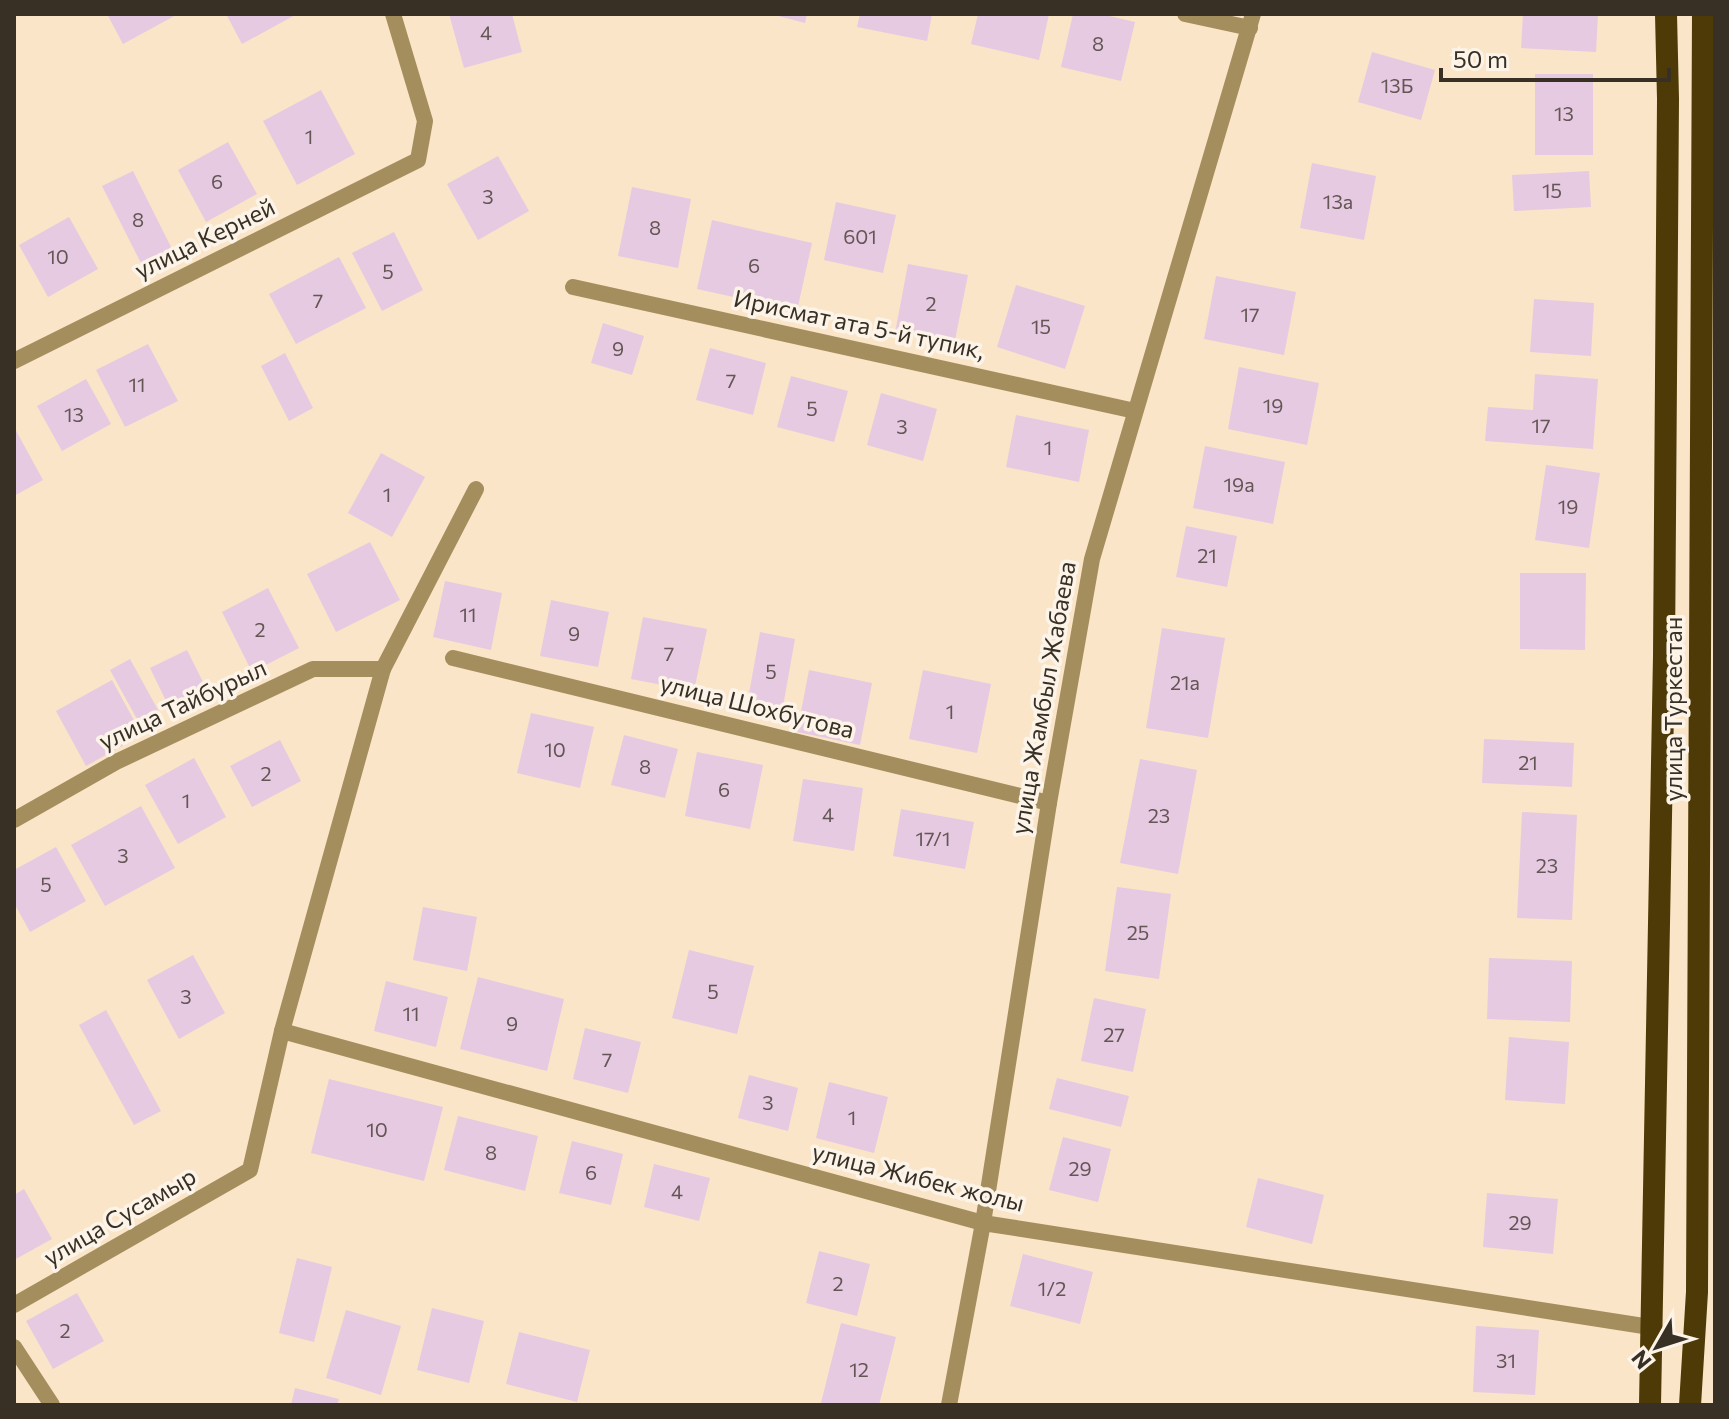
<svg xmlns="http://www.w3.org/2000/svg" width="1729" height="1419" viewBox="0 0 1729 1419" font-family="Commissioner,sans-serif">
<style>
.building{fill:#e6cae2}
.lines{fill:none;stroke-linecap:round;stroke-linejoin:round}
.service{stroke:#a48e5e;stroke-width:16}
.minor{stroke:#a48e5e;stroke-width:16}
.trunk{stroke:#4e3a06;stroke-width:22}
.labels{text-anchor:middle;stroke-width:7;stroke-linejoin:round;paint-order:stroke}
.number-label{font-size:20px;fill:#645654}
.street-label{font-size:24px;fill:#383025;stroke:#fdf4e9}
</style>
<rect width="100%" height="100%" fill="#fae5c8"/>
<!-- building -->
<g class="building">
<polygon points="107,14 178,14 123,44"/>
<polygon points="226,14 297,14 242,44"/>
<polygon points="449,14 512,14 522,52 464,68"/>
<polygon points="771,14 807,14 805,23"/>
<polygon points="860,14 932,14 927,41 857,27"/>
<polygon points="978,14 1049,14 1039,60 971,44"/>
<polygon points="1073,14 1101,14 1135,22 1121,81 1061,67"/>
<polygon points="1523,14 1598,14 1596,52 1521,48"/>
<polygon points="1372,52 1435,70 1421,120 1358,102"/>
<rect x="1535" y="74" width="58" height="81"/>
<polygon points="321,90 355,154 297,185 263,121"/>
<polygon points="228,142 257,194 206,222 178,170"/>
<polygon points="498,156 529,211 478,240 447,184"/>
<polygon points="1312,163 1376,176 1364,240 1300,228"/>
<polygon points="133,171 174,253 144,269 102,186"/>
<polygon points="1589,171 1591,207 1514,211 1512,175"/>
<polygon points="632,187 691,199 678,268 618,256"/>
<polygon points="836,202 896,215 883,273 824,260"/>
<polygon points="69,217 98,269 48,297 19,245"/>
<polygon points="712,220 812,243 797,311 697,289"/>
<polygon points="394,232 423,290 382,311 352,253"/>
<polygon points="339,257 366,308 296,344 269,294"/>
<polygon points="908,264 968,275 954,345 895,333"/>
<polygon points="1216,276 1296,292 1284,355 1204,339"/>
<polygon points="1016,285 1085,306 1065,369 997,347"/>
<polygon points="1534,299 1594,303 1591,356 1530,352"/>
<polygon points="603,323 644,336 632,375 591,363"/>
<polygon points="148,344 178,401 125,427 96,370"/>
<polygon points="710,348 766,363 753,415 696,400"/>
<polygon points="285,353 313,408 289,421 261,366"/>
<polygon points="1239,367 1319,383 1307,445 1228,429"/>
<polygon points="1535,374 1598,379 1593,449 1485,441 1488,407 1533,410"/>
<polygon points="791,376 848,391 834,442 777,427"/>
<polygon points="86,379 111,424 62,451 37,406"/>
<polygon points="881,393 937,409 923,461 867,445"/>
<polygon points="1016,415 1089,430 1079,482 1006,467"/>
<polygon points="14,427 43,480 14,496"/>
<polygon points="1205,446 1285,462 1273,524 1193,508"/>
<polygon points="381,453 425,477 392,537 348,513"/>
<polygon points="1546,465 1600,473 1589,548 1535,540"/>
<polygon points="1186,526 1237,536 1227,587 1176,577"/>
<polygon points="370,542 400,600 336,632 307,574"/>
<polygon points="1520,573 1586,573 1585,650 1520,649"/>
<polygon points="445,581 502,593 491,650 433,637"/>
<polygon points="268,588 299,648 252,672 222,612"/>
<polygon points="551,600 609,612 598,667 540,656"/>
<polygon points="643,617 707,629 694,691 631,679"/>
<polygon points="1162,628 1225,638 1208,738 1146,728"/>
<polygon points="760,632 795,639 782,712 747,705"/>
<polygon points="187,650 207,690 170,709 150,668"/>
<polygon points="130,659 163,719 143,730 110,670"/>
<polygon points="809,670 872,683 860,745 797,732"/>
<polygon points="923,670 991,684 977,753 909,739"/>
<polygon points="112,680 142,735 86,766 56,711"/>
<polygon points="531,713 594,727 580,788 517,773"/>
<polygon points="624,735 678,749 665,798 611,785"/>
<polygon points="1484,739 1574,743 1572,787 1482,783"/>
<polygon points="280,740 301,781 252,807 230,766"/>
<polygon points="697,752 763,765 750,829 685,816"/>
<polygon points="194,758 226,817 178,844 145,785"/>
<polygon points="1140,759 1197,770 1178,874 1120,863"/>
<polygon points="803,779 863,788 854,851 793,841"/>
<polygon points="141,806 175,868 105,906 71,845"/>
<polygon points="901,809 974,822 965,869 893,856"/>
<polygon points="1522,812 1577,815 1572,920 1517,918"/>
<polygon points="56,847 86,901 30,932 14,903 14,870"/>
<polygon points="1117,887 1171,894 1159,979 1105,971"/>
<polygon points="423,907 477,917 467,971 413,960"/>
<polygon points="689,950 754,966 737,1034 672,1018"/>
<polygon points="193,955 225,1013 179,1039 147,980"/>
<polygon points="1489,958 1572,961 1570,1022 1487,1019"/>
<polygon points="478,977 564,999 547,1071 460,1049"/>
<polygon points="386,981 448,997 436,1047 374,1031"/>
<polygon points="1094,998 1146,1009 1133,1072 1081,1061"/>
<polygon points="106,1010 161,1111 134,1125 79,1025"/>
<polygon points="585,1028 641,1042 628,1093 573,1079"/>
<polygon points="1509,1037 1569,1042 1565,1104 1505,1100"/>
<polygon points="749,1075 798,1088 788,1131 738,1118"/>
<polygon points="1057,1078 1129,1096 1121,1127 1049,1109"/>
<polygon points="329,1079 443,1107 424,1181 311,1153"/>
<polygon points="829,1082 888,1097 874,1153 816,1138"/>
<polygon points="458,1116 538,1136 525,1191 444,1170"/>
<polygon points="1063,1137 1111,1149 1098,1202 1049,1190"/>
<polygon points="572,1141 623,1154 611,1205 559,1193"/>
<polygon points="654,1164 710,1178 699,1221 644,1207"/>
<polygon points="1258,1178 1324,1195 1312,1244 1246,1227"/>
<polygon points="24,1189 52,1239 14,1260 14,1195"/>
<polygon points="1487,1193 1558,1199 1553,1254 1483,1247"/>
<polygon points="819,1251 870,1264 857,1316 806,1303"/>
<polygon points="1023,1254 1093,1272 1080,1324 1010,1306"/>
<polygon points="297,1258 332,1267 314,1342 279,1333"/>
<polygon points="77,1293 104,1341 53,1369 26,1321"/>
<polygon points="432,1308 484,1321 469,1383 417,1370"/>
<polygon points="346,1310 401,1326 381,1395 326,1378"/>
<polygon points="841,1323 896,1337 879,1405 821,1403"/>
<polygon points="1476,1326 1539,1330 1535,1395 1473,1392"/>
<polygon points="519,1332 590,1350 577,1402 506,1384"/>
<polygon points="295,1388 339,1399 337,1405 291,1405"/>
</g>
<g class="lines">
<!-- service -->
<polyline class="service" points="383,669 476,489"/>
<!-- minor -->
<g class="minor">
<polyline points="1185,14 1250,28"/>
<polyline points="573,287 1135,411"/>
<polyline points="14,361 418,160 425,121 393,14"/>
<polyline points="453,658 1049,803"/>
<polyline points="14,820 116,762 313,669 383,669 282,1031 250,1170 14,1305"/>
<polyline points="282,1031 983,1223 1650,1327"/>
<polyline points="14,1347 52,1405"/>
<polyline points="949,1405 983,1223 1049,803 1092,559 1253,14"/>
</g>
<!-- trunk -->
<g class="trunk">
<polyline points="1650,1405 1664,656 1668,99 1666,14"/>
<polyline points="1690,1405 1697,1292 1703,14"/>
</g>
</g>
<g class="labels">
<!-- number labels -->
<g class="number-label">
<text x="486" y="40">4</text>
<text x="1098" y="51">8</text>
<text x="1397" y="93">13Б</text>
<text x="1564" y="121">13</text>
<text x="309" y="144">1</text>
<text x="217" y="189">6</text>
<text x="1552" y="198">15</text>
<text x="488" y="204">3</text>
<text x="1338" y="209">13а</text>
<text x="138" y="227">8</text>
<text x="655" y="235">8</text>
<text x="860" y="244">601</text>
<text x="58" y="264">10</text>
<text x="754" y="273">6</text>
<text x="388" y="279">5</text>
<text x="318" y="308">7</text>
<text x="931" y="311">2</text>
<text x="1250" y="322">17</text>
<text x="1041" y="334">15</text>
<text x="618" y="356">9</text>
<text x="731" y="388">7</text>
<text x="137" y="392">11</text>
<text x="1273" y="413">19</text>
<text x="812" y="416">5</text>
<text x="74" y="422">13</text>
<text x="1541" y="433">17</text>
<text x="902" y="434">3</text>
<text x="1048" y="455">1</text>
<text x="1239" y="492">19а</text>
<text x="387" y="502">1</text>
<text x="1568" y="514">19</text>
<text x="1207" y="563">21</text>
<text x="468" y="622">11</text>
<text x="260" y="637">2</text>
<text x="574" y="641">9</text>
<text x="669" y="661">7</text>
<text x="771" y="679">5</text>
<text x="1185" y="690">21а</text>
<text x="950" y="719">1</text>
<text x="555" y="757">10</text>
<text x="1528" y="770">21</text>
<text x="645" y="774">8</text>
<text x="266" y="781">2</text>
<text x="724" y="797">6</text>
<text x="186" y="808">1</text>
<text x="828" y="822">4</text>
<text x="1159" y="823">23</text>
<text x="933" y="846">17/1</text>
<text x="123" y="863">3</text>
<text x="1547" y="873">23</text>
<text x="46" y="892">5</text>
<text x="1138" y="940">25</text>
<text x="713" y="999">5</text>
<text x="186" y="1004">3</text>
<text x="411" y="1021">11</text>
<text x="512" y="1031">9</text>
<text x="1114" y="1042">27</text>
<text x="607" y="1067">7</text>
<text x="768" y="1110">3</text>
<text x="852" y="1125">1</text>
<text x="377" y="1137">10</text>
<text x="491" y="1160">8</text>
<text x="1080" y="1176">29</text>
<text x="591" y="1180">6</text>
<text x="677" y="1199">4</text>
<text x="1520" y="1230">29</text>
<text x="838" y="1291">2</text>
<text x="1052" y="1296">1/2</text>
<text x="65" y="1338">2</text>
<text x="1506" y="1368">31</text>
<text x="859" y="1377">12</text>
</g>
<!-- street labels -->
<g class="street-label">
<text transform="translate(205 239) rotate(-26)" y="8">улица Керней</text>
<text transform="translate(859 325) rotate(12)" y="8">Ирисмат ата 5-й тупик,</text>
<text transform="translate(1044 698) rotate(-80)" y="8">улица Жамбыл Жабаева</text>
<text transform="translate(183 705) rotate(-25)" y="8">улица Тайбурыл</text>
<text transform="translate(757 707) rotate(14)" y="8">улица Шохбутова</text>
<text transform="translate(1674 709) rotate(-90)" y="8">улица Туркестан</text>
<text transform="translate(918 1178) rotate(14)" y="8">улица Жибек жолы</text>
<text transform="translate(120 1217) rotate(-30)" y="8">улица Сусамыр</text>
</g>
</g>
<!-- border -->
<rect width="1729" height="1419" fill="none" stroke="#383025" stroke-width="32"/>
<!-- north arrow -->
<g transform="translate(1657 1347) rotate(231)" stroke="#fdf4e9" stroke-width="6" paint-order="stroke">
<path d="M0-6L14 30L0 20L-14 30Z" fill="#383025"/>
<text y="-12" font-size="22" font-weight="bold" text-anchor="middle" fill="#383025">N</text>
</g>
<!-- scale -->
<path d="M1441 68v12h228v-12" fill="none" stroke="#383025" stroke-width="4"/>
<text x="1453" y="68" font-size="24" fill="#383025" stroke="#fdf4e9" stroke-width="6" paint-order="stroke">50 m</text>
</svg>
